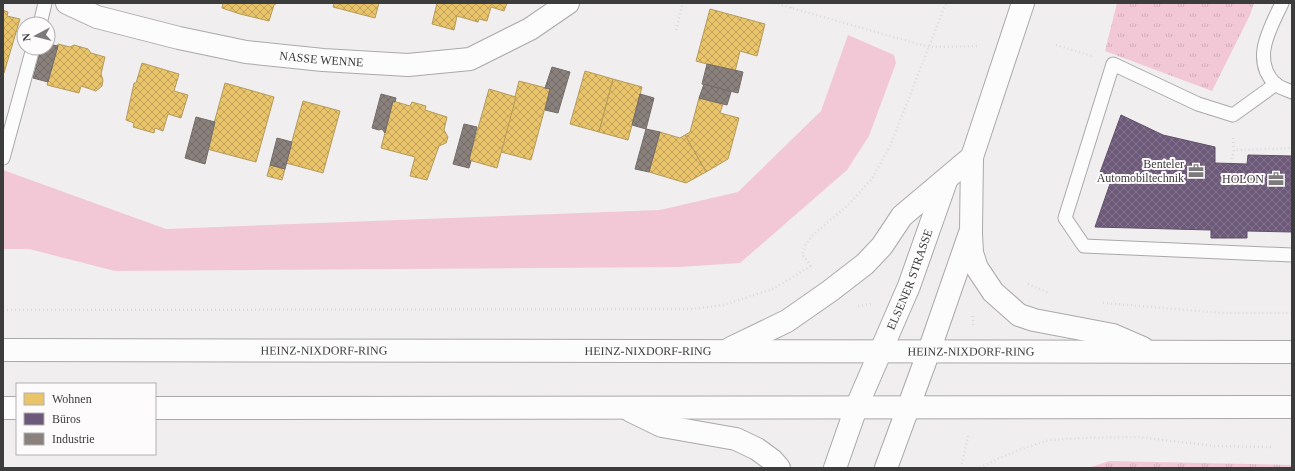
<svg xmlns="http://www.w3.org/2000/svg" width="1295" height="471" viewBox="0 0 1295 471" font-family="Georgia,serif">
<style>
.grass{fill:url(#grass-tufts)}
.park{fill:#f2c8d6}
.homes{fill:url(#homes-cross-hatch);stroke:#b59b5c}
.offices{fill:url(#offices-cross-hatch);stroke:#5f5067}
.industry{fill:url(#industry-cross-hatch);stroke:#736c69}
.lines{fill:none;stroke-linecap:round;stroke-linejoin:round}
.lane-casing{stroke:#aaa9a9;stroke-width:15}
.street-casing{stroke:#aaa9a9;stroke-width:24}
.secondary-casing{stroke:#aaa9a9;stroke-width:24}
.path{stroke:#dbdada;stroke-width:2.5;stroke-dasharray:1 3;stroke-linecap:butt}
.lane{stroke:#fdfcfd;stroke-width:13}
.street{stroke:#fdfcfd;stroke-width:22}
.secondary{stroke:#fdfcfd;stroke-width:22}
.labels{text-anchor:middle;stroke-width:4;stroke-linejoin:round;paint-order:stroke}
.street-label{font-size:12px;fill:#3d3c3c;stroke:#fefbfc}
.poi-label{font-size:12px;fill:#3d3c3c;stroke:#fefbfc;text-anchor:end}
</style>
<defs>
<pattern id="grass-tufts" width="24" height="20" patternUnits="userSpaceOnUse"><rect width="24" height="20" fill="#f2c8d6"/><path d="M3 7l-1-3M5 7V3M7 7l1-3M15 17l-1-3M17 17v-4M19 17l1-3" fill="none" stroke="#d0adb9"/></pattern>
<pattern id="homes-cross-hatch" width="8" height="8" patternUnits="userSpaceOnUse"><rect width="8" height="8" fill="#e9c46a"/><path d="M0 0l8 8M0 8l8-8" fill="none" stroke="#bea058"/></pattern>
<pattern id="offices-cross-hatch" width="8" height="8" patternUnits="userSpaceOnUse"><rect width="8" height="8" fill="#6d597a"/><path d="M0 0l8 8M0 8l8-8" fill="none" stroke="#83748c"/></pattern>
<pattern id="industry-cross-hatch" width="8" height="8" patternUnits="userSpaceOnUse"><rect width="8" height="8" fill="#8a817c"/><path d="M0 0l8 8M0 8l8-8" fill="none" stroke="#726b67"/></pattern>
</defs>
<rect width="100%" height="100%" fill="#f0eeef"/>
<!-- grass -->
<g class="grass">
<polygon points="1117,3 1254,3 1250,15 1212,91 1105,51"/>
<polygon points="1109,461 1292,465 1292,468 1088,468"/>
</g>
<!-- park -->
<polygon class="park" points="848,35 894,55 896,63 869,136 847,170 740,263 679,267 115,271 29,249 3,249 3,170 166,229 660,210 738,192 821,111"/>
<!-- homes -->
<g class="homes">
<polygon points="223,3 277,3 274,5 269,21 240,14 222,8"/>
<polygon points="334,3 379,3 375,18 333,7"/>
<polygon points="437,3 507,3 504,11 491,7 487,21 479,19 478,22 457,16 454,30 432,24"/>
<polygon points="710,9 765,24 757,56 740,51 735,72 696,61"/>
<polygon points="3,10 8,12 7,16 20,19 4,73"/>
<polygon points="58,44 70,47 74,45 88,49 91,53 105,57 101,74 103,80 102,86 96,91 81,86 79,93 47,85"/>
<polygon points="142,63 179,74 174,91 188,95 181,118 168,114 163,131 155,128 154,133 133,127 134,123 126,120 134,83 136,83"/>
<polygon points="585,71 613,79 599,132 570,124"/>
<polygon points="613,79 642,87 628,140 599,132"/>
<polygon points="519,81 550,89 531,160 501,152"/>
<polygon points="225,83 274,97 256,162 207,149"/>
<polygon points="489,89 516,97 497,168 469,160"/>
<polygon points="699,98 723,104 720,113 739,118 728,159 706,172 685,135 690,132"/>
<polygon points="303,101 340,111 323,173 286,163"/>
<polygon points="393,101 410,106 412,102 426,106 425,110 447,117 444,130 448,137 446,143 439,146 427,180 410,176 415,157 381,148"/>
<polygon points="660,132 680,138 685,135 706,172 686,183 649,172"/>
<polygon points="270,165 285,169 282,180 267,176"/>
</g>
<!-- offices -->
<polygon class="offices" points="1121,115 1163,135 1215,147 1215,163 1247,164 1248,155 1292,156 1292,232 1247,231 1247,238 1211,238 1211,230 1095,227 1112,178 1098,178"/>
<!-- industry -->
<g class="industry">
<polygon points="48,44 58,46 48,82 33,78 41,48 48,48"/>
<polygon points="707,64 743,72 738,93 702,84"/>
<polygon points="552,67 570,72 558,113 545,110 550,89 545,88"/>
<polygon points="704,84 731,92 727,105 699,98"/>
<polygon points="381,94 396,98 395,102 393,101 385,133 382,129 379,130 372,128"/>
<polygon points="640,94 654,98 646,129 632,125"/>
<polygon points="196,117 215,122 205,164 185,158"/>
<polygon points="464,124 477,127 469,160 471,161 469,168 453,164"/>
<polygon points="646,129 660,132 649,172 635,169"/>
<polygon points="277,138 292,142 285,169 270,165"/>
</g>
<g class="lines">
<defs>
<g id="lane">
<path d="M1282,3c-12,26 -31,56 -7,81 4,3 12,6 17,8"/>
<polyline points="40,24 45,3"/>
<polyline points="1276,84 1233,115 1198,104 1113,64 1065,218 1084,246 1292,255"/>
<polyline points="3,158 33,48"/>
</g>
<g id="street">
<path id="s1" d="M67,3l30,14 82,21 67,14 77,8 85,5 62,-6 60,-30 38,-26"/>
</g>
<g id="secondary">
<polyline points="971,234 972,253 977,268 993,292 1019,315 1034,320 1113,335 1143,348"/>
<polyline points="731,348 787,321 830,291 865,264 882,246 902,216 972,157"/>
<path id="s2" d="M3,350l1289,2"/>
<polyline points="3,408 17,408"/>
<polyline points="155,408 1292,407"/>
<polyline points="631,411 662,426 736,439 757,449 772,460 779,468"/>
<path id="s3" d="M835,468l21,-60 53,-122 37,-105"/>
<polyline points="886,468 929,351 971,230 972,157 1023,3"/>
</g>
</defs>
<!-- lane casing -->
<use href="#lane" class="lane-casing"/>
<!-- street casing -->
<use href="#street" class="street-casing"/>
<!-- secondary casing -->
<use href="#secondary" class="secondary-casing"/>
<!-- path -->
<g class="path">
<polyline points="774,3 929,47 979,46"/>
<polyline points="791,8 792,3"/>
<polyline points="676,30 683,3"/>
<polyline points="1056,45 1092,56"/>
<polyline points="1233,138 1234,150"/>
<polyline points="1231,163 1234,150 1292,148"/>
<polyline points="811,266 802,254 806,244 813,235 848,205 872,179 890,146 946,3"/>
<polyline points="1028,284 1049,293"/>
<polyline points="1103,303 1222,313 1292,313"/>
<polyline points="858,306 871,304"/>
<polyline points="3,310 692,309 723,305 773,289 811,266"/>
<polyline points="973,325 973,314"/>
<polyline points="961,468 968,436"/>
<polyline points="980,468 997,459 1027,447 1050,440 1082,438 1138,437 1215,446 1271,447"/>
</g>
<!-- lane -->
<use href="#lane" class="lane"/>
<!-- street -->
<use href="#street" class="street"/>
<!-- secondary -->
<use href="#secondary" class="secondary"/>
</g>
<!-- icons -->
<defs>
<symbol id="office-bare" viewBox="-9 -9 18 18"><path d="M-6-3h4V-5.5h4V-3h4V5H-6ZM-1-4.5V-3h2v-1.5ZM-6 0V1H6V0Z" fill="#7c7a7b" stroke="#fefbfc" stroke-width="2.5" paint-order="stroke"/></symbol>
</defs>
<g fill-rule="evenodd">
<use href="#office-bare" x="1185" y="160" width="22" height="22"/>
<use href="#office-bare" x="1265" y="168" width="22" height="22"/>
</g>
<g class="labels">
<!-- street labels -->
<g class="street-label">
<text dy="4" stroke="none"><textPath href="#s1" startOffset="262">NASSE WENNE</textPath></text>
<text dy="4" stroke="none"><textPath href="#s3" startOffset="203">ELSENER STRASSE</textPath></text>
<text dy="4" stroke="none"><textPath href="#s2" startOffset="321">HEINZ-NIXDORF-RING</textPath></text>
<text dy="4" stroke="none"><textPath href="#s2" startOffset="645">HEINZ-NIXDORF-RING</textPath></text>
<text dy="4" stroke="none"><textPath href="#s2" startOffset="968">HEINZ-NIXDORF-RING</textPath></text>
</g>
<!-- poi labels -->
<g class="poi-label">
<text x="1184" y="168">Benteler<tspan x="1184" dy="14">Automobiltechnik</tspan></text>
<text x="1264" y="183">HOLON</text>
</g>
</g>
<!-- border -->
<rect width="1295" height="471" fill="none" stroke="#3d3c3c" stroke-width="8"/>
<!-- legend -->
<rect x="16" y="383" width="140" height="72" fill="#fefbfc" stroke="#b1afaf"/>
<rect x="24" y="393" width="20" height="12" fill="#e9c46a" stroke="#b1afaf"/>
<text x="52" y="403" font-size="12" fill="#3d3c3c">Wohnen</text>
<rect x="24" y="413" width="20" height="12" fill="#6d597a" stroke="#b1afaf"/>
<text x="52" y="423" font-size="12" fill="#3d3c3c">Büros</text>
<rect x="24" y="433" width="20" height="12" fill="#8a817c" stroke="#b1afaf"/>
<text x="52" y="443" font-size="12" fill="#3d3c3c">Industrie</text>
<!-- north arrow -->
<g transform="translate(36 36) rotate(263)"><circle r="19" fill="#fefbfc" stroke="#b1afaf"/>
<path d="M0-3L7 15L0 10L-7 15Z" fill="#7c7a7b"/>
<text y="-6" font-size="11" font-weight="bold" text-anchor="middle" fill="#3d3c3c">N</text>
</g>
</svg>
